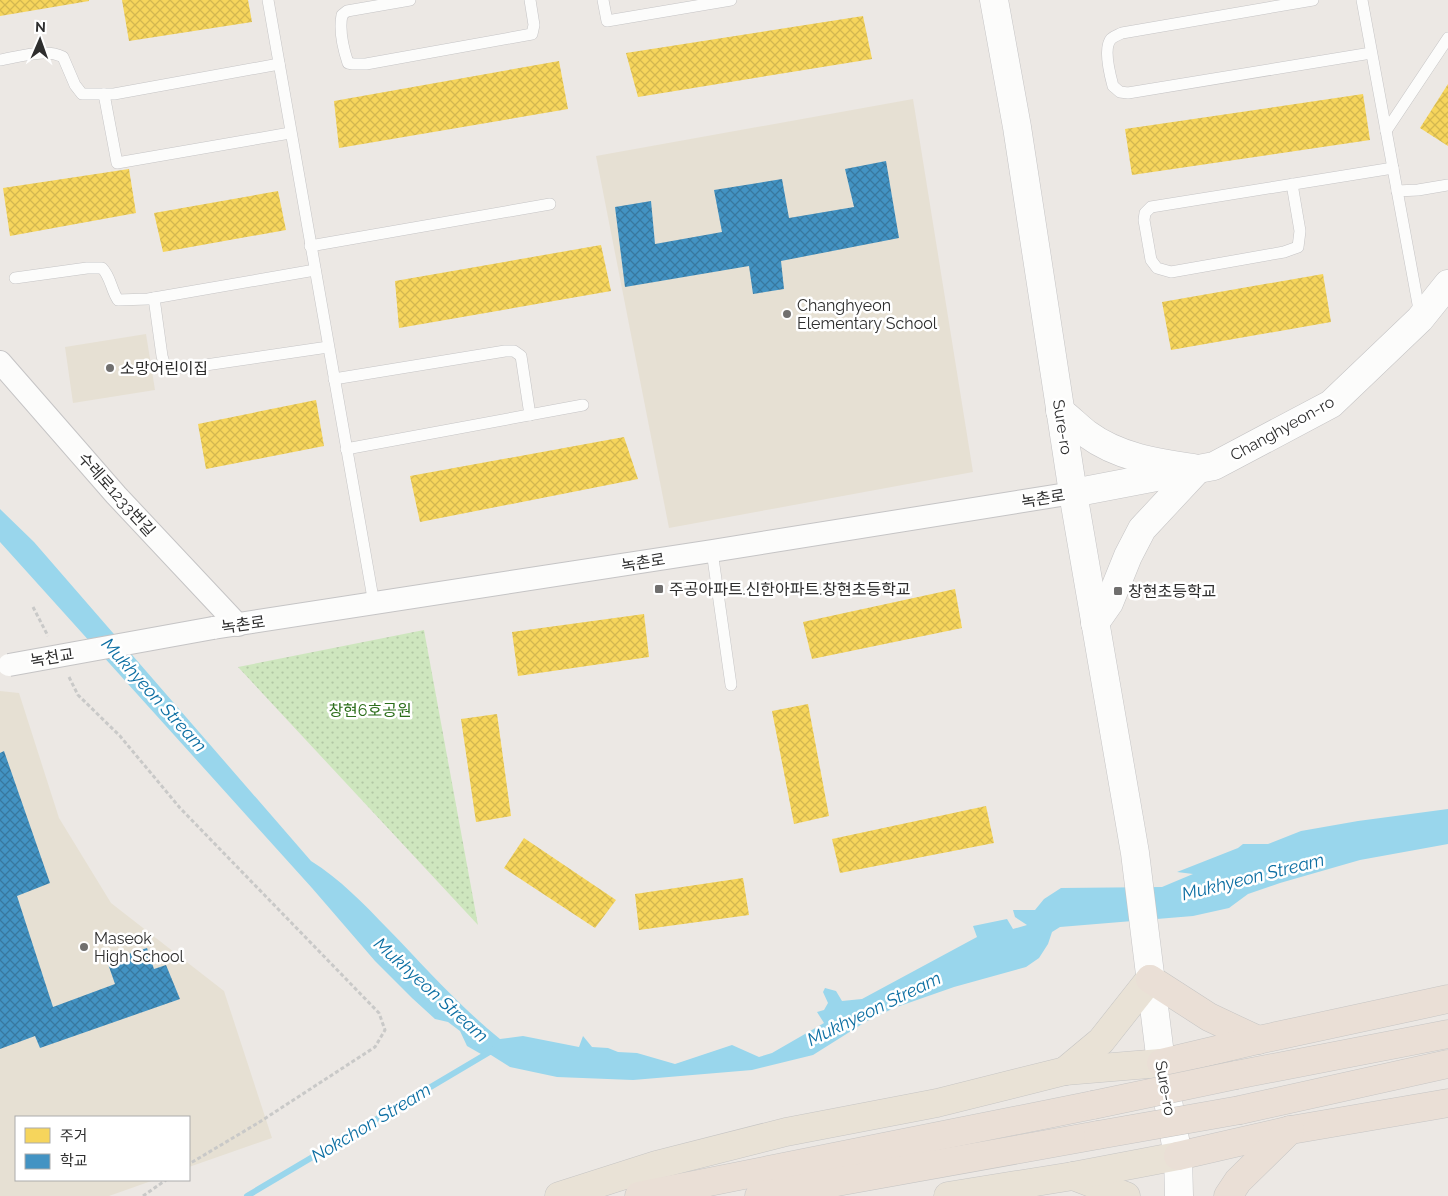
<svg xmlns="http://www.w3.org/2000/svg" width="1448" height="1196" viewBox="0 0 1448 1196" font-family="Raleway,'Noto Sans KR',sans-serif">
<style>
.education{fill:#e6e0d3}
.green{fill:url(#green-dots)}
.water{fill:#99d6ec}
.homes{fill:url(#homes-cross-hatch)}
.schools{fill:url(#schools-cross-hatch)}
.lines{fill:none;stroke-linecap:round;stroke-linejoin:round}
.stream{stroke:#99d6ec;stroke-width:6}
.service-casing{stroke:#c5c4c5;stroke-width:12}
.minor-casing{stroke:#c5c4c5;stroke-width:24}
.tertiary-casing{stroke:#c5c4c5;stroke-width:29}
.secondary-casing{stroke:#c5c4c5;stroke-width:29}
.trunk-casing{stroke:#c6c5c4;stroke-width:29}
.motorway-casing{stroke:#c6c5c4;stroke-width:29}
.path{stroke:#c9c9c8;stroke-width:3;stroke-dasharray:4 2.5;stroke-linecap:butt}
.service{stroke:#fcfcfb;stroke-width:11}
.minor{stroke:#fcfcfb;stroke-width:22}
.tertiary{stroke:#fcfcfb;stroke-width:28}
.secondary{stroke:#fcfcfb;stroke-width:28}
.trunk{stroke:#e9e2d6;stroke-width:28}
.motorway{stroke:#eadfd6;stroke-width:28}
.minor-bridge-casing{stroke:#c5c4c5;stroke-width:24;stroke-linecap:butt}
.motorway-bridge-casing{stroke:#c6c5c4;stroke-width:29;stroke-linecap:butt}
.minor-bridge{stroke:#fcfcfb;stroke-width:22}
.motorway-bridge{stroke:#eadfd6;stroke-width:28}
.poi-dot{fill:#706f6e;stroke:#fff;stroke-width:2}
.labels{text-anchor:middle;stroke-width:5;stroke-linejoin:round;paint-order:stroke}
.poi-label{font-size:16px;fill:#2e2e2e;stroke:#fff;text-anchor:start}
.street-label{font-size:16px;fill:#2e2e2e;stroke:#fff}
.park-label{font-size:16px;fill:#2c6e1b;stroke:#fff}
.water-label{font-size:18px;font-style:italic;fill:#0d6fa3;stroke:#fff}
</style>
<defs>
<pattern id="green-dots" width="8" height="8" patternUnits="userSpaceOnUse" patternTransform="scale(1.25)"><rect width="8" height="8" fill="#cee6be"/><path d="M2 2h.1M6 6h.1" fill="none" stroke="#b1c6a4" stroke-width="1.8" stroke-linecap="round"/></pattern>
<pattern id="homes-cross-hatch" width="8" height="8" patternUnits="userSpaceOnUse" patternTransform="scale(1.25)"><rect width="8" height="8" fill="#f6d55c"/><path d="M0 0l8 8M0 8l8-8" fill="none" stroke="#d3b750"/></pattern>
<pattern id="schools-cross-hatch" width="8" height="8" patternUnits="userSpaceOnUse" patternTransform="scale(1.25)"><rect width="8" height="8" fill="#4393c3"/><path d="M0 0l8 8M0 8l8-8" fill="none" stroke="#38789f"/></pattern>
</defs>
<rect width="100%" height="100%" fill="#ece8e4"/>
<!-- education -->
<g class="education">
<polygon points="913,99 973,472 669,528 596,156"/>
<polygon points="146,334 155,390 73,403 65,347"/>
<polygon points="0,691 19,693 59,818 111,903 224,991 272,1138 189,1167 189,1117 16,1117 16,1180 154,1180 109,1196 0,1196"/>
</g>
<!-- green -->
<polygon class="green" points="424,630 478,925 238,667"/>
<!-- water -->
<path class="water" d="M0,509l34,33 277,319c29,18 53,43 77,68 36,37 71,77 112,110l23,-3 56,11 4,-11 9,11 16,1 10,4 19,1 38,11 57,-19 27,12 13,-4 52,-30 -7,-11 7,-2 4,-7 -5,-11 2,-4 11,3 6,10 20,-2 115,-62 -4,-11 34,-7 6,10 14,-4 -12,-8 -2,-7h22l9,-11 17,-11 101,-1 31,-13 -16,-2 61,-24 5,-4h25l33,-13 57,-10 90,-12v35l-88,16 -80,23 -32,11 -19,14 -36,8 -133,11 -8,5 -4,12 -9,14 -13,9 -72,20 -60,21 -27,13 -54,34 -61,15 -119,10 -76,-3 -47,-10 -19,-12 -10,-1 -14,-8 -7,-15 -12,-9 -13,-3 -23,-21 -37,-37 -63,-73 -312,-346z"/>
<!-- homes -->
<g class="homes">
<polygon points="0,0 89,0 89,1 0,16"/>
<polygon points="122,0 248,0 252,22 129,41"/>
<polygon points="863,16 872,59 638,97 626,53"/>
<polygon points="559,61 568,109 339,148 334,101"/>
<polygon points="1448,84 1448,146 1420,128"/>
<polygon points="1363,94 1370,140 1132,175 1125,129"/>
<polygon points="129,169 136,213 10,236 3,188"/>
<polygon points="278,191 286,230 163,252 154,213"/>
<polygon points="601,245 611,291 399,328 395,281"/>
<polygon points="1323,274 1331,322 1171,350 1162,302"/>
<polygon points="316,400 324,446 206,469 198,424"/>
<polygon points="624,437 638,479 420,522 410,476"/>
<polygon points="955,589 962,628 812,659 803,622"/>
<polygon points="644,614 649,657 518,676 512,632"/>
<polygon points="808,704 829,816 794,824 772,711"/>
<polygon points="497,714 511,816 476,822 461,719"/>
<polygon points="986,806 994,843 840,873 832,839"/>
<polygon points="524,838 616,900 595,928 504,868"/>
<polygon points="743,878 749,915 639,930 635,894"/>
</g>
<!-- schools -->
<g class="schools">
<polygon points="886,161 899,238 781,261 784,289 753,294 749,266 625,287 615,207 651,201 655,244 722,232 714,190 782,179 789,218 854,207 845,169"/>
<polygon points="4,751 50,883 17,896 53,1007 115,984 107,961 147,948 154,969 166,965 180,999 40,1048 35,1036 0,1049 0,753"/>
</g>
<g class="lines">
<!-- stream -->
<polyline class="stream" points="247,1196 493,1050"/>
<defs>
<g id="service">
<polyline points="268,0 374,604"/>
<path d="M410,0l-63,11 -5,4c-3,15 1,33 6,48l5,1h13l166,-30 2,-9 -4,-25"/>
<polyline points="603,0 607,21 731,0"/>
<path d="M1313,0l-191,33c-4,2 -8,3 -11,6 -8,9 -1,36 2,47l7,6 8,1 243,-40"/>
<polyline points="1362,0 1420,315"/>
<path d="M0,60c20,-3 44,-12 63,-3l12,28 7,9h32l165,-30"/>
<polyline points="104,94 117,163 290,133"/>
<polyline points="1386,131 1448,38"/>
<polyline points="1292,184 1300,231 1298,247 1284,252 1171,272 1157,268 1151,260 1144,220 1145,213 1151,207 1393,168"/>
<polyline points="1397,191 1418,190 1448,185"/>
<polyline points="310,246 550,204"/>
<path d="M15,278l72,-10h15c9,9 9,22 16,32l30,-1 167,-29"/>
<polyline points="154,298 162,356 165,366 185,368 328,347"/>
<polyline points="334,379 505,351 514,351 521,356 530,415"/>
<polyline points="346,449 583,405"/>
<polyline points="712,551 731,685"/>
</g>
<g id="minor">
<polyline points="0,362 116,495 238,625"/>
<polyline points="213,628 712,551 1073,493"/>
</g>
<g id="tertiary">
<polyline points="994,0 1017,127 1073,493"/>
<path d="M1060,411c9,7 18,16 27,23 31,23 70,29 107,34"/>
</g>
<g id="secondary">
<polyline points="1095,623 1109,603 1128,556 1142,529 1198,469"/>
<polyline points="1179,1196 1178,1156 1161,1063 1135,853 1073,493 1214,466 1331,404 1420,319 1448,284"/>
</g>
<g id="trunk">
<polyline points="1065,1071 1101,1041 1150,979"/>
<polyline points="1073,1176 1126,1196"/>
<polyline points="559,1196 656,1165 786,1132 937,1103 1065,1071 1161,1063"/>
<polyline points="948,1196 1073,1176 1178,1156"/>
</g>
<g id="motorway">
<polyline points="1150,979 1209,1017 1258,1040"/>
<polyline points="1161,1063 1258,1040 1448,999"/>
<polyline points="1236,1075 1448,1034"/>
<polyline points="1240,1110 1448,1064"/>
<polyline points="1178,1156 1291,1130 1448,1103"/>
<polyline points="639,1196 1093,1105"/>
<polyline points="759,1196 1098,1135"/>
<polyline points="1228,1196 1238,1181 1290,1130"/>
</g>
</defs>
<!-- service casing -->
<use href="#service" class="service-casing"/>
<!-- minor casing -->
<use href="#minor" class="minor-casing"/>
<!-- tertiary casing -->
<use href="#tertiary" class="tertiary-casing"/>
<!-- secondary casing -->
<use href="#secondary" class="secondary-casing"/>
<!-- trunk casing -->
<use href="#trunk" class="trunk-casing"/>
<!-- motorway casing -->
<use href="#motorway" class="motorway-casing"/>
<!-- path -->
<g class="path">
<polyline points="33,607 48,636"/>
<polyline points="69,677 78,695 120,736 180,808 379,1013 385,1030 375,1047 258,1123 189,1164"/>
<polyline points="143,1196 166,1180"/>
</g>
<!-- service -->
<use href="#service" class="service"/>
<!-- minor -->
<use href="#minor" class="minor"/>
<!-- tertiary -->
<use href="#tertiary" class="tertiary"/>
<!-- secondary -->
<use href="#secondary" class="secondary"/>
<!-- trunk -->
<use href="#trunk" class="trunk"/>
<!-- motorway -->
<use href="#motorway" class="motorway"/>
<defs>
<polyline id="minor-bridge" points="9,665 213,628"/>
<g id="motorway-bridge">
<polyline points="1093,1105 1236,1075"/>
<polyline points="1098,1135 1240,1110"/>
</g>
</defs>
<!-- minor-bridge casing -->
<use href="#minor-bridge" class="minor-bridge-casing"/>
<!-- motorway-bridge casing -->
<use href="#motorway-bridge" class="motorway-bridge-casing"/>
<!-- minor-bridge -->
<use href="#minor-bridge" class="minor-bridge"/>
<!-- motorway-bridge -->
<use href="#motorway-bridge" class="motorway-bridge"/>
</g>
<!-- markers -->
<g class="poi-dot">
<circle cx="787" cy="314" r="5"/>
<circle cx="110" cy="368" r="5"/>
<rect x="654" y="584" width="10" height="10" rx="2.5"/>
<rect x="1113" y="586" width="10" height="10" rx="2.5"/>
<circle cx="84" cy="947" r="5"/>
</g>
<g class="labels">
<!-- poi labels -->
<g class="poi-label">
<text x="797" y="311">Changhyeon<tspan x="797" dy="18">Elementary School</tspan></text>
<text x="120" y="374">소망어린이집</text>
<text x="669" y="595">주공아파트.신한아파트.창현초등학교</text>
<text x="1128" y="597">창현초등학교</text>
<text x="94" y="944">Maseok<tspan x="94" dy="18">High School</tspan></text>
</g>
<!-- street labels -->
<g class="street-label">
<text transform="translate(1063 427) rotate(81)" y="6">Sure-ro</text>
<text transform="translate(1282 428) rotate(-29)" y="6">Changhyeon-ro</text>
<text transform="translate(117 494) rotate(48)" y="6">수레로1233번길</text>
<text transform="translate(1043 498) rotate(-9)" y="6">녹촌로</text>
<text transform="translate(643 562) rotate(-9)" y="6">녹촌로</text>
<text transform="translate(243 624) rotate(-8)" y="6">녹촌로</text>
<text transform="translate(52 657) rotate(-10)" y="6">녹천교</text>
<text transform="translate(1166 1088) rotate(80)" y="6">Sure-ro</text>
</g>
<!-- park labels -->
<g class="park-label">
<text x="370" y="716">창현6호공원</text>
</g>
<!-- water labels -->
<g class="water-label">
<text transform="translate(154 695) rotate(48)" y="6">Mukhyeon Stream</text>
<text transform="translate(1253 877) rotate(-14)" y="6">Mukhyeon Stream</text>
<text transform="translate(431 990) rotate(42)" y="6">Mukhyeon Stream</text>
<text transform="translate(874 1009) rotate(-26)" y="6">Mukhyeon Stream</text>
<text transform="translate(371 1123) rotate(-31)" y="6">Nokchon Stream</text>
</g>
</g>
<!-- legend -->
<rect x="15" y="1116" width="175" height="65" fill="#ffffff" stroke="#ababab"/>
<rect x="25" y="1128" width="25" height="15" fill="#f6d55c" stroke="#ababab"/>
<text x="60" y="1141" font-size="15" fill="#2e2e2e">주거</text>
<rect x="25" y="1154" width="25" height="15" fill="#4393c3" stroke="#ababab"/>
<text x="60" y="1166" font-size="15" fill="#2e2e2e">학교</text>
<!-- north arrow -->
<g transform="translate(40 40) rotate(2)" stroke="#ffffff" stroke-width="4" paint-order="stroke">
<path d="M0-4L9 19L0 12L-9 19Z" fill="#2e2e2e"/>
<text y="-8" font-size="14" font-weight="bold" text-anchor="middle" fill="#2e2e2e">N</text>
</g>
</svg>
